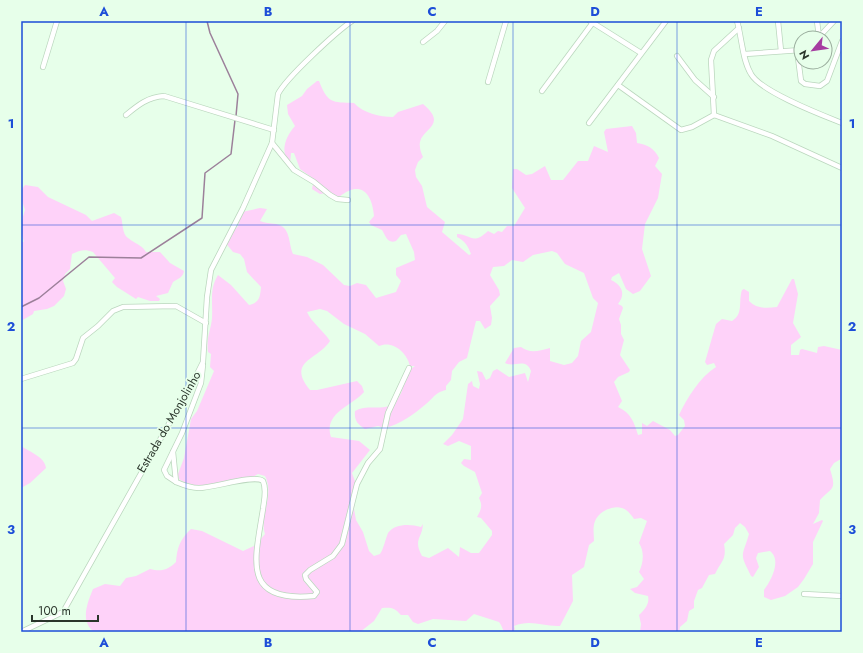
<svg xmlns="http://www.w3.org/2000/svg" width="863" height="653" viewBox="0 0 863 653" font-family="Jost,sans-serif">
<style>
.green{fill:#fed2f9;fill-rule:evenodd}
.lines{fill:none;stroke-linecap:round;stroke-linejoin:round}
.stream{stroke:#9c809a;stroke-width:1.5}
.street-casing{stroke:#bbd7be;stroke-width:6}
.street{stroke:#fff;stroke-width:4.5}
.grid{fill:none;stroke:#1d4ed8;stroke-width:1;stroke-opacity:0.55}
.labels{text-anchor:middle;stroke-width:3.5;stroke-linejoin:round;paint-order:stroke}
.street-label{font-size:12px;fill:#2a352b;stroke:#e7ffea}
.neatline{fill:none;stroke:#1d4ed8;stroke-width:1.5}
.grid-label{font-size:13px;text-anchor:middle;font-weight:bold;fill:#1d4ed8}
</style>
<rect width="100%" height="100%" fill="#e7ffea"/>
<!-- green -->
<g class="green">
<path d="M317,81h2c9,23 13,21 35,22 9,10 26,14 39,14l5,-5 25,-8c25,21 0,24 -3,38 -1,5 1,11 3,15l-5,5 -3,8 1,7 6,9 5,21 18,15 -3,10 27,23 2,-1c-3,-8 -6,-13 -14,-17v-3c14,0 15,12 31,-3l6,3 4,-3 4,1 5,-6h7l11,-18 -13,-20 1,-19h4l9,6 6,-1 13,-8 6,14h12l15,-19h10l6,-15 14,6 -4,-20 2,-3 26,-3 4,7 1,10c11,2 17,5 22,15l-4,8 7,8 -4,24 -13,26 -3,25 9,27 -11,15 -7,3 -7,-5 -7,-16 -7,4 -1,3c11,5 15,14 7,24l4,2 1,2 -4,11 2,6v9l3,6 -4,15 10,15 -1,2 -11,5 -4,5 8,19 -4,6c13,6 16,15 20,28l4,-1v-11l5,3 6,-5 17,9 5,6 3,-1 7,-9 -1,-6 -5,-5c8,-17 21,-38 37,-48l-2,-4 -7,2 -2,-3 11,-38 6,-5 10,2c12,-7 6,-20 10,-31l2,-1 5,3v9c8,8 17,7 28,6l15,-28h2l4,15 -5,29 8,14 -10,8v10h8l1,-5 2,-1 15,4 1,-6 6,-1 18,4v105l-1,4 -7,4 -4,6c7,22 2,18 -10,31l-1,13 -6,11 9,-4 1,1 -10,21v22l-9,15 -6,8 -13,9 -14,4 -7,-3v-7c7,-9 18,-30 6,-39l-12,2 -2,5 3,9 -6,10 -2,-1c-12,-24 -9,-18 -2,-42l-4,-7 -5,-4 -5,5 -2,7 -9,9c3,16 -3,17 -9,30l-6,1 -7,13 -4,2 -4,11v7l-5,3 -2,10 -7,6 -1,5h-39l1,-8 -2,-9c5,-5 11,-11 9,-19l-13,-3 -5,-4 7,-2 7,-8 -5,-7c4,-8 6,-20 0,-29l8,-22 -6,-3 -7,1c-2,-3 -5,-7 -8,-9 -9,-7 -25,0 -30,9 -4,7 -2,15 -2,22l-5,4 -5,22 -12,8 1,26 -13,25c-16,1 -29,-7 -46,0l1,3 -2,3c-13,2 -8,-3 -14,-10l-25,-8 -8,7 -33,-2 -15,5 -5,-2 -5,-7h-7c-6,-7 -10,-8 -19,-7l-8,13 -14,11h-266c-14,-11 -7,-28 -1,-43l12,-5 15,2 6,-8 10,-2 14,-7c11,3 18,1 26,-7 1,-14 4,-23 15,-33l11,2 41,20 13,-6 9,-11c-6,-19 10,-39 0,-58l-7,-2 -7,4c-22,4 -52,15 -72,1l-1,-5 6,-16 7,-39 6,-8 17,-40 -4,-4 1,-13 -3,-2c-2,-15 3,-22 4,-34 1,-16 -3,-28 6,-43l13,10 18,20c11,-3 11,-8 12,-18l-14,-15 -3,-13 -4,-5 -7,-2 -9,-11 14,-15 4,-14 18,-4 7,1 -7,12c5,2 10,2 16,3 15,3 12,18 17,30l14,3 16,8 21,20 6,1 7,-3 9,2 10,13 20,-6 5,-11 -5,-6v-7l19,-8 -1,-8 -8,-18 -5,1 -5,6c-9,3 -10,-5 -14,-11l-11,-5 -2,-3 5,-6c-2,-24 -14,-36 -35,-19l-12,-4 -7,1 -8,-5 2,-10 -14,-10 -6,-16h-3l-1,11c-11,-12 -4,-28 5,-38l-7,-12 -1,-9 15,-9 5,-7zM552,251l5,2 8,11 19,9 9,25 5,5 -7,29 -10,9 -3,15 -6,7 -8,2 -14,-4v-13c-12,3 -19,6 -29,-1l-7,1 -9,15c9,5 21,-6 26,8l-3,11 -3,-9 -16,4 -12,-8 -4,2 -3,7 -4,2 -4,-8 -5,-1 3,13 -1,5 -6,-3 -1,-5 -4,3 -5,35 -11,16 -9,9 5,2 11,-5 12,5v14l-7,-1 -3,4 3,3 11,6 7,21 -3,5c4,8 2,12 -2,19l4,1 11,13v4l-13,18h-8l-11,-6 -1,10 -11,-9 -19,10 -7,-2c-9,-17 0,-17 1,-32l-2,3c-10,-3 -26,-4 -33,6 -3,7 -4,15 -8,21l-6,2 -5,-5 -6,-19 -7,-12 -2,-11 3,-22 -5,-14 18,-23 -11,-9 -28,-4c-8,-24 21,-31 33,-45l-2,-6 -5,-5 -40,9h-7c-24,-29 8,-30 20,-49 -7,-11 -18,-18 -23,-29l13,-3 7,2 17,13 21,10 14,12c13,-6 28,6 31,20h5l-10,7c-2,7 -1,16 -5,22 -11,21 -29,7 -45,16 -1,9 2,13 10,18l13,-3 7,2c16,-4 29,-14 41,-24 9,-7 8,-11 20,-14v-4l5,-6 1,-9 7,-9 8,-4 9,-37h4l5,8 6,-4 1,-7 -2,-12 10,-11 -1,-5 -9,-15 3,-8 11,-1 8,-6 11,2 10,-7z"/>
<path d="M25,185l13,2 10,10 38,18 6,6 22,-8 7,4c2,6 1,17 7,21 7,6 13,6 18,14h14l10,11 14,8c-1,7 -7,8 -11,11l-5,11 -12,3 4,3 -1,2h-9l-12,-4 -2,2 -19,-12 -5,-5 3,-4 -22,-26c-8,-3 -13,-2 -21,2l-2,15 -5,5 -2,7 3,8 -2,7 -10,10 -7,3 -13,2 -1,3 -12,7v-80l3,1c-4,-14 -3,-19 1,-32 -3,-10 -7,-17 0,-25z"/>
<path d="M21,446c9,6 24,11 25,22l-16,15 -9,5z"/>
</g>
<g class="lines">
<!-- stream -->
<g class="stream">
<polyline points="207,21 210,33 238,94 236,116"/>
<polyline points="21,307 39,298 89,257 141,258 202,218 205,173 231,154 235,120"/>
</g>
<defs>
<g id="street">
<polyline points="590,21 641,53"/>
<path d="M737,21c5,17 5,38 14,53 10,18 71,41 91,49"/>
<polyline points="778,21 781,51"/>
<polyline points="817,21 819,37"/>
<polyline points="818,38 834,21"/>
<polyline points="423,42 437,31 445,21"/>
<polyline points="797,50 801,81 805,84 820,86 827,81 842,41"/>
<polyline points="745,54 801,50"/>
<polyline points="677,56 695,80 714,97"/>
<polyline points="43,67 57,21"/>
<polyline points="488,82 506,21"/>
<polyline points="618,85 681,130 692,127 714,115"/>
<polyline points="542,91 594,21"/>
<path d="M126,115c12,-10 22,-18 38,-19l110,34"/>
<polyline points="714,115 772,136 842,168"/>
<polyline points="714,115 711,60 714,51 739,28"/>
<polyline points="589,123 666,21"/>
<polyline points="272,143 294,170 314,182 330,195 337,199 348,200"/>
<polyline points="21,379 73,363 76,359 83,338 98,326 113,311 123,307 176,306 206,323"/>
<path d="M173,452l3,30c7,3 15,6 23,6 15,0 55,-14 64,-7 4,9 1,19 0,28 -8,51 -22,94 51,87l3,-4 -11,-13 -1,-4 5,-5 23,-14 9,-12 15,-60 11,-21 12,-14 8,-36 21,-45"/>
<polyline points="176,482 167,476 164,470 182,433 201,383 203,365"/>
<polyline points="804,594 842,596"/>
<path d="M21,632l42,-20 134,-238 6,-12 4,-65 4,-27 32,-62 29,-65 6,-49c8,-16 58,-62 74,-73"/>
</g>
</defs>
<!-- street casing -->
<use href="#street" class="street-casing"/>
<!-- street -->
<use href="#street" class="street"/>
</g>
<!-- grid -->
<path class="grid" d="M186,21v611M350,21v611M513,21v611M677,21v611M21,225h821M21,428h821"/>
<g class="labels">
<!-- street labels -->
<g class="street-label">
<text transform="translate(169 422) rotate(-60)" y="4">Estrada do Monjolinho</text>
</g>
</g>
<!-- border -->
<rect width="863" height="653" fill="none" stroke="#e7ffea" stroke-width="44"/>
<!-- north arrow -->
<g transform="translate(813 50) rotate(241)"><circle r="19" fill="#e7ffea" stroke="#9bae9e"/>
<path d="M0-3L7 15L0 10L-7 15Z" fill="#a53da0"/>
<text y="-6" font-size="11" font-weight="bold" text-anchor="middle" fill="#2a352b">N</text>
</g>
<!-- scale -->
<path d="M32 615v6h66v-6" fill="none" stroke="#2a352b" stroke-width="2"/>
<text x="38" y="615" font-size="12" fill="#2a352b" stroke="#e7ffea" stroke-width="3" paint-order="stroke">100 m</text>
<rect x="22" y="22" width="819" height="609" class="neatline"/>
<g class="grid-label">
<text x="104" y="16">A</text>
<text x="268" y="16">B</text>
<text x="432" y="16">C</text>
<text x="595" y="16">D</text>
<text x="759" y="16">E</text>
<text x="11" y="128">1</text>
<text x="852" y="128">1</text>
<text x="11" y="331">2</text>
<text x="852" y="331">2</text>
<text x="11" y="534">3</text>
<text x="852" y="534">3</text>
<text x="104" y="647">A</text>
<text x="268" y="647">B</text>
<text x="432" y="647">C</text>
<text x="595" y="647">D</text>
<text x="759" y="647">E</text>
</g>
</svg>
